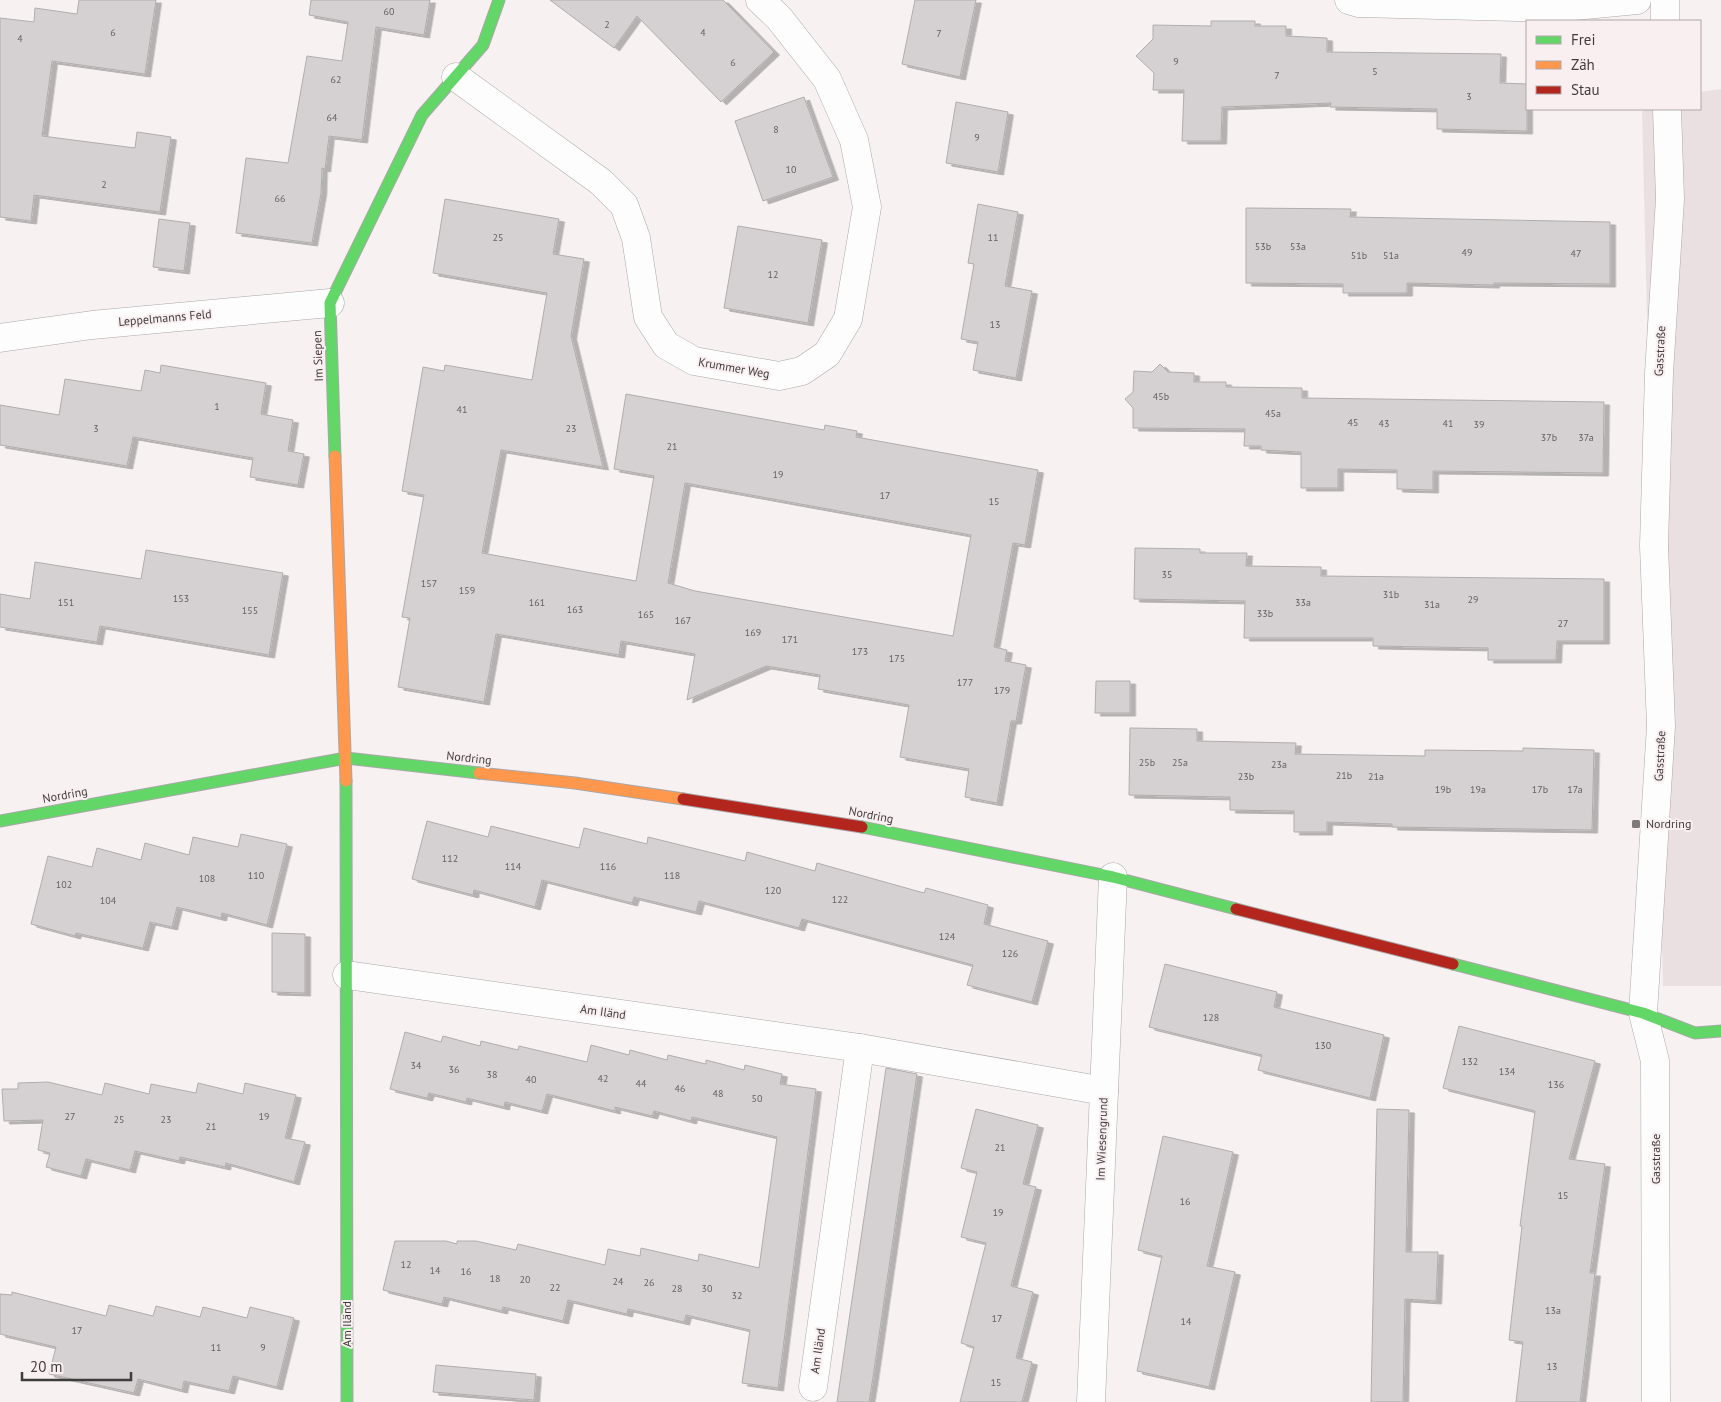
<svg xmlns="http://www.w3.org/2000/svg" width="1721" height="1402" viewBox="0 0 1721 1402" font-family="'PT Sans',sans-serif">
<style>
.built{fill:#ebe0e1}
.building{fill:#d5d1d2;stroke:#b1acae;fill-rule:evenodd;filter:url(#shadow)}
.lines{fill:none;stroke-linecap:round;stroke-linejoin:round}
.street-casing{stroke:#aba7a8;stroke-width:29}
.fast-casing{stroke:#aba7a8;stroke-width:13}
.slow-casing{stroke:#aba7a8;stroke-width:13}
.jam-casing{stroke:#aba7a8;stroke-width:13}
.street{stroke:#fefdfd;stroke-width:28}
.fast{stroke:#63d668;stroke-width:11}
.slow{stroke:#ff974d;stroke-width:11}
.jam{stroke:#b3261e;stroke-width:11}
.poi-dot{fill:#7f7b7c;stroke:#f9eff1;stroke-width:2}
.labels{text-anchor:middle;stroke-width:4;stroke-linejoin:round;paint-order:stroke}
.number-label{font-size:10px;fill:#646162}
.street-label{font-size:12px;fill:#3f3c3c;stroke:#f9eff1}
.poi-label{font-size:12px;fill:#3f3c3c;stroke:#f9eff1;text-anchor:start}
</style>
<defs>
<filter id="shadow"><feDropShadow dx="5.5" dy="3" stdDeviation="0" flood-color="#0004"/></filter>
</defs>
<rect width="100%" height="100%" fill="#f7f1f2"/>
<!-- built -->
<polygon class="built" points="1721,89 1721,986 1663,986 1642,109 1700,109 1700,92"/>
<!-- building -->
<g class="building">
<polygon points="79,0 156,0 145,74 52,61 42,136 135,148 137,132 171,137 160,212 34,195 31,221 0,217 0,18 34,22 35,8 77,14"/>
<polygon points="311,0 430,0 424,35 376,27 362,140 329,136 325,169 322,168 321,193 312,243 236,233 246,158 288,163 307,56 342,61 348,22 309,15"/>
<polygon points="550,0 723,0 774,52 721,102 637,16 614,48"/>
<polygon points="915,0 976,0 960,77 902,64"/>
<polygon points="1211,21 1255,21 1255,26 1286,26 1286,36 1327,38 1327,52 1501,54 1500,83 1527,84 1527,131 1437,129 1437,109 1330,107 1331,103 1222,107 1221,141 1182,141 1184,90 1153,90 1154,73 1136,56 1153,39 1153,25 1211,26"/>
<polygon points="804,97 833,177 763,201 735,121"/>
<polygon points="956,102 1008,112 998,172 946,163"/>
<path d="M445,199l114,20 -6,35 31,5 -13,77 32,131 -102,-17 -19,103 154,28 18,-105 -40,-7 12,-75 198,36 1,-5 32,6 -1,6 182,33 -13,75 -12,-2 -19,104 13,3 -2,11 21,4 -10,56h-5l-14,82 -32,-6 4,-28 -69,-12 9,-52 -91,-16 2,-14 -54,-9 -79,34 8,-46 -74,-13 -2,14 -123,-21 -12,68 -86,-15 12,-69 -8,-1 22,-122 -22,-4 21,-124 21,4 1,-6 87,15 15,-87 -114,-20zM685,483l286,52 -18,101 -258,-45 -27,-8z"/>
<polygon points="978,204 1018,212 1005,286 1032,291 1016,378 973,370 978,342 961,339 974,264 968,263"/>
<polygon points="1246,208 1351,209 1350,217 1610,222 1610,284 1494,283 1494,285 1407,283 1407,293 1343,293 1343,284 1246,283"/>
<polygon points="159,219 190,223 184,271 153,267"/>
<polygon points="738,226 822,240 808,323 724,308"/>
<polygon points="1160,364 1168,372 1194,373 1194,382 1226,382 1226,387 1302,388 1302,398 1604,402 1603,473 1433,471 1433,490 1397,489 1397,470 1338,469 1338,488 1301,488 1301,452 1261,450 1261,446 1244,446 1245,429 1133,428 1133,408 1125,399 1133,392 1134,371 1152,372"/>
<polygon points="161,365 266,383 261,414 293,420 288,451 304,454 298,485 250,477 253,458 133,437 127,466 0,445 0,405 59,415 65,379 141,391 145,370 160,373"/>
<polygon points="1135,548 1200,549 1200,553 1247,553 1246,566 1321,567 1321,576 1604,579 1604,641 1557,641 1556,660 1488,660 1488,648 1373,646 1373,638 1244,638 1245,601 1134,599"/>
<polygon points="146,550 283,573 269,655 100,626 97,642 0,627 0,594 30,599 35,562 141,579"/>
<polygon points="1096,681 1130,681 1130,713 1095,713"/>
<polygon points="1130,728 1197,729 1197,741 1296,743 1295,754 1425,756 1425,750 1523,751 1523,748 1594,750 1592,830 1392,827 1392,824 1327,822 1327,832 1294,832 1294,811 1230,810 1230,797 1129,795"/>
<polygon points="427,821 488,837 491,826 579,848 584,828 647,844 648,837 745,861 747,852 815,871 817,863 924,893 926,888 988,905 984,924 1048,941 1032,1002 967,985 973,965 802,919 799,928 699,901 696,912 634,897 632,903 542,880 535,907 474,890 473,895 412,879"/>
<polygon points="241,834 287,844 267,925 222,913 221,918 177,907 172,927 150,922 143,948 76,933 75,936 31,924 48,856 92,867 97,848 141,860 145,843 189,855 193,837 238,847"/>
<polygon points="272,933 305,934 305,993 272,992"/>
<polygon points="1165,964 1277,992 1274,1007 1384,1035 1370,1098 1258,1070 1262,1055 1149,1027"/>
<polygon points="1459,1026 1595,1061 1569,1159 1605,1164 1590,1273 1595,1273 1580,1402 1516,1402 1523,1342 1509,1340 1522,1226 1520,1226 1535,1111 1443,1088"/>
<polygon points="405,1032 441,1042 443,1036 480,1046 481,1041 518,1050 519,1046 587,1062 591,1045 629,1055 630,1050 667,1060 668,1055 706,1064 706,1060 744,1070 745,1065 782,1074 780,1084 816,1089 778,1388 742,1383 750,1330 686,1315 684,1322 628,1309 627,1314 568,1300 563,1321 503,1307 502,1311 444,1297 442,1304 383,1290 395,1241 446,1241 457,1244 457,1241 476,1241 516,1250 518,1244 605,1265 608,1249 640,1256 641,1248 698,1261 699,1254 759,1268 777,1137 692,1117 691,1121 654,1111 652,1116 615,1107 615,1111 547,1094 542,1111 505,1102 504,1107 467,1098 466,1102 429,1093 427,1098 390,1089"/>
<polygon points="886,1068 917,1074 873,1377 869,1402 837,1402"/>
<polygon points="48,1082 102,1095 105,1083 149,1094 151,1084 196,1093 198,1083 243,1094 245,1083 296,1095 285,1138 305,1142 294,1182 226,1163 225,1167 180,1157 179,1161 135,1151 130,1170 86,1159 81,1176 46,1167 50,1153 38,1150 43,1120 4,1121 2,1089 18,1089 18,1083"/>
<polygon points="976,1109 1038,1125 1023,1184 1036,1187 1011,1286 1033,1292 1016,1358 1032,1362 1022,1402 960,1402 974,1347 961,1343 986,1243 961,1237 977,1172 961,1168"/>
<polygon points="1377,1109 1409,1110 1406,1252 1438,1252 1436,1301 1405,1299 1403,1402 1371,1402"/>
<polygon points="1163,1136 1233,1152 1207,1266 1235,1272 1209,1387 1137,1371 1162,1256 1138,1250"/>
<polygon points="12,1292 106,1316 109,1305 153,1316 156,1306 200,1317 203,1307 247,1318 250,1307 294,1318 277,1387 233,1376 229,1391 184,1381 182,1390 138,1379 134,1393 49,1374 56,1347 0,1334 0,1294 12,1295"/>
<polygon points="436,1365 536,1374 534,1400 433,1392"/>
</g>
<g class="lines">
<defs>
<g id="street">
<polyline points="1349,0 1359,3 1554,8 1637,0"/>
<polyline points="1665,0 1665,21"/>
<polyline points="456,77 601,182 624,205 636,238 648,317 666,345 694,361 779,376 802,371 827,354 848,319 867,207 854,140 827,79 779,18 760,0"/>
<polyline points="0,338 92,325 330,303"/>
<polyline points="347,975 860,1048 1104,1091"/>
<polyline points="813,1387 860,1048"/>
<polyline points="1091,1402 1113,877"/>
<polyline points="1656,1402 1655,1061 1643,1013 1661,726 1654,546 1659,373 1670,199 1667,109"/>
</g>
<g id="fast">
<polyline points="335,456 330,303 422,115 483,45 499,0"/>
<polyline points="346,781 347,1402"/>
<polyline points="0,821 346,758 479,773"/>
<polyline points="862,827 1113,877 1236,909"/>
<polyline points="1453,964 1643,1013 1695,1033 1721,1031"/>
</g>
<g id="slow">
<polyline points="335,456 346,781"/>
<polyline points="479,773 575,783 683,799"/>
</g>
<g id="jam">
<polyline points="683,799 862,827"/>
<polyline points="1236,909 1453,964"/>
</g>
</defs>
<!-- street casing -->
<use href="#street" class="street-casing"/>
<!-- fast casing -->
<use href="#fast" class="fast-casing"/>
<!-- slow casing -->
<use href="#slow" class="slow-casing"/>
<!-- jam casing -->
<use href="#jam" class="jam-casing"/>
<!-- street -->
<use href="#street" class="street"/>
<!-- fast -->
<use href="#fast" class="fast"/>
<!-- slow -->
<use href="#slow" class="slow"/>
<!-- jam -->
<use href="#jam" class="jam"/>
</g>
<!-- markers -->
<rect class="poi-dot" x="1631" y="819" width="10" height="10" rx="2.5"/>
<g class="labels">
<!-- number labels -->
<g class="number-label">
<text x="389" y="15">60</text>
<text x="607" y="28">2</text>
<text x="113" y="36">6</text>
<text x="703" y="36">4</text>
<text x="939" y="37">7</text>
<text x="20" y="42">4</text>
<text x="1176" y="65">9</text>
<text x="733" y="66">6</text>
<text x="1375" y="75">5</text>
<text x="1277" y="79">7</text>
<text x="336" y="83">62</text>
<text x="1469" y="100">3</text>
<text x="332" y="121">64</text>
<text x="776" y="133">8</text>
<text x="977" y="141">9</text>
<text x="791" y="173">10</text>
<text x="104" y="188">2</text>
<text x="280" y="202">66</text>
<text x="498" y="241">25</text>
<text x="993" y="241">11</text>
<text x="1263" y="250">53b</text>
<text x="1298" y="250">53a</text>
<text x="1467" y="256">49</text>
<text x="1576" y="257">47</text>
<text x="1359" y="259">51b</text>
<text x="1391" y="259">51a</text>
<text x="773" y="278">12</text>
<text x="995" y="328">13</text>
<text x="1161" y="400">45b</text>
<text x="217" y="410">1</text>
<text x="462" y="413">41</text>
<text x="1273" y="417">45a</text>
<text x="1353" y="426">45</text>
<text x="1384" y="427">43</text>
<text x="1448" y="427">41</text>
<text x="1479" y="428">39</text>
<text x="96" y="432">3</text>
<text x="571" y="432">23</text>
<text x="1549" y="441">37b</text>
<text x="1586" y="441">37a</text>
<text x="672" y="450">21</text>
<text x="778" y="478">19</text>
<text x="885" y="499">17</text>
<text x="994" y="505">15</text>
<text x="1167" y="578">35</text>
<text x="429" y="587">157</text>
<text x="467" y="594">159</text>
<text x="1391" y="598">31b</text>
<text x="181" y="602">153</text>
<text x="1473" y="603">29</text>
<text x="66" y="606">151</text>
<text x="537" y="606">161</text>
<text x="1303" y="606">33a</text>
<text x="1432" y="608">31a</text>
<text x="575" y="613">163</text>
<text x="250" y="614">155</text>
<text x="1265" y="617">33b</text>
<text x="646" y="618">165</text>
<text x="683" y="624">167</text>
<text x="1563" y="627">27</text>
<text x="753" y="636">169</text>
<text x="790" y="643">171</text>
<text x="860" y="655">173</text>
<text x="897" y="662">175</text>
<text x="965" y="686">177</text>
<text x="1002" y="694">179</text>
<text x="1147" y="766">25b</text>
<text x="1180" y="766">25a</text>
<text x="1279" y="768">23a</text>
<text x="1344" y="779">21b</text>
<text x="1246" y="780">23b</text>
<text x="1376" y="780">21a</text>
<text x="1443" y="793">19b</text>
<text x="1478" y="793">19a</text>
<text x="1540" y="793">17b</text>
<text x="1575" y="793">17a</text>
<text x="450" y="862">112</text>
<text x="513" y="870">114</text>
<text x="608" y="870">116</text>
<text x="256" y="879">110</text>
<text x="672" y="879">118</text>
<text x="207" y="882">108</text>
<text x="64" y="888">102</text>
<text x="773" y="894">120</text>
<text x="840" y="903">122</text>
<text x="108" y="904">104</text>
<text x="947" y="940">124</text>
<text x="1010" y="957">126</text>
<text x="1211" y="1021">128</text>
<text x="1323" y="1049">130</text>
<text x="1470" y="1065">132</text>
<text x="416" y="1069">34</text>
<text x="454" y="1073">36</text>
<text x="1507" y="1075">134</text>
<text x="492" y="1078">38</text>
<text x="603" y="1082">42</text>
<text x="531" y="1083">40</text>
<text x="641" y="1087">44</text>
<text x="1556" y="1088">136</text>
<text x="680" y="1092">46</text>
<text x="718" y="1097">48</text>
<text x="757" y="1102">50</text>
<text x="70" y="1120">27</text>
<text x="264" y="1120">19</text>
<text x="119" y="1123">25</text>
<text x="166" y="1123">23</text>
<text x="211" y="1130">21</text>
<text x="1000" y="1151">21</text>
<text x="1563" y="1199">15</text>
<text x="1185" y="1205">16</text>
<text x="998" y="1216">19</text>
<text x="406" y="1268">12</text>
<text x="435" y="1274">14</text>
<text x="466" y="1275">16</text>
<text x="495" y="1282">18</text>
<text x="525" y="1283">20</text>
<text x="618" y="1285">24</text>
<text x="649" y="1286">26</text>
<text x="555" y="1291">22</text>
<text x="677" y="1292">28</text>
<text x="707" y="1292">30</text>
<text x="737" y="1299">32</text>
<text x="1553" y="1314">13a</text>
<text x="997" y="1322">17</text>
<text x="1186" y="1325">14</text>
<text x="77" y="1334">17</text>
<text x="216" y="1351">11</text>
<text x="263" y="1351">9</text>
<text x="1552" y="1370">13</text>
<text x="996" y="1386">15</text>
</g>
<!-- street labels -->
<g class="street-label">
<text transform="translate(165 318) rotate(-5)" y="4">Leppelmanns Feld</text>
<text transform="translate(1660 351) rotate(-87)" y="4">Gasstraße</text>
<text transform="translate(318 356) rotate(-92)" y="4">Im Siepen</text>
<text transform="translate(734 368) rotate(10)" y="4">Krummer Weg</text>
<text transform="translate(1660 756) rotate(-87)" y="4">Gasstraße</text>
<text transform="translate(469 758) rotate(6)" y="4">Nordring</text>
<text transform="translate(65 795) rotate(-10)" y="4">Nordring</text>
<text transform="translate(871 815) rotate(11)" y="4">Nordring</text>
<text transform="translate(603 1012) rotate(8)" y="4">Am Iländ</text>
<text transform="translate(1102 1139) rotate(-88)" y="4">Im Wiesengrund</text>
<text transform="translate(1656 1159) rotate(-90)" y="4">Gasstraße</text>
<text transform="translate(347 1324) rotate(-90)" y="4">Am Iländ</text>
<text transform="translate(818 1351) rotate(-82)" y="4">Am Iländ</text>
</g>
<!-- poi labels -->
<g class="poi-label">
<text x="1646" y="828">Nordring</text>
</g>
</g>
<!-- legend -->
<rect x="1526" y="20" width="175" height="90" fill="#f9eff1" stroke="#afa7a9"/>
<rect x="1536" y="36" width="25" height="8" fill="#63d668" stroke="#afa7a9"/>
<text x="1571" y="45" font-size="15" fill="#3f3c3c">Frei</text>
<rect x="1536" y="61" width="25" height="8" fill="#ff974d" stroke="#afa7a9"/>
<text x="1571" y="70" font-size="15" fill="#3f3c3c">Zäh</text>
<rect x="1536" y="86" width="25" height="8" fill="#b3261e" stroke="#afa7a9"/>
<text x="1571" y="95" font-size="15" fill="#3f3c3c">Stau</text>
<!-- scale -->
<path d="M22 1372v8h109v-8" fill="none" stroke="#3f3c3c" stroke-width="2.5"/>
<text x="30" y="1372" font-size="15" fill="#3f3c3c" stroke="#f9eff1" stroke-width="4" paint-order="stroke">20 m</text>
</svg>
